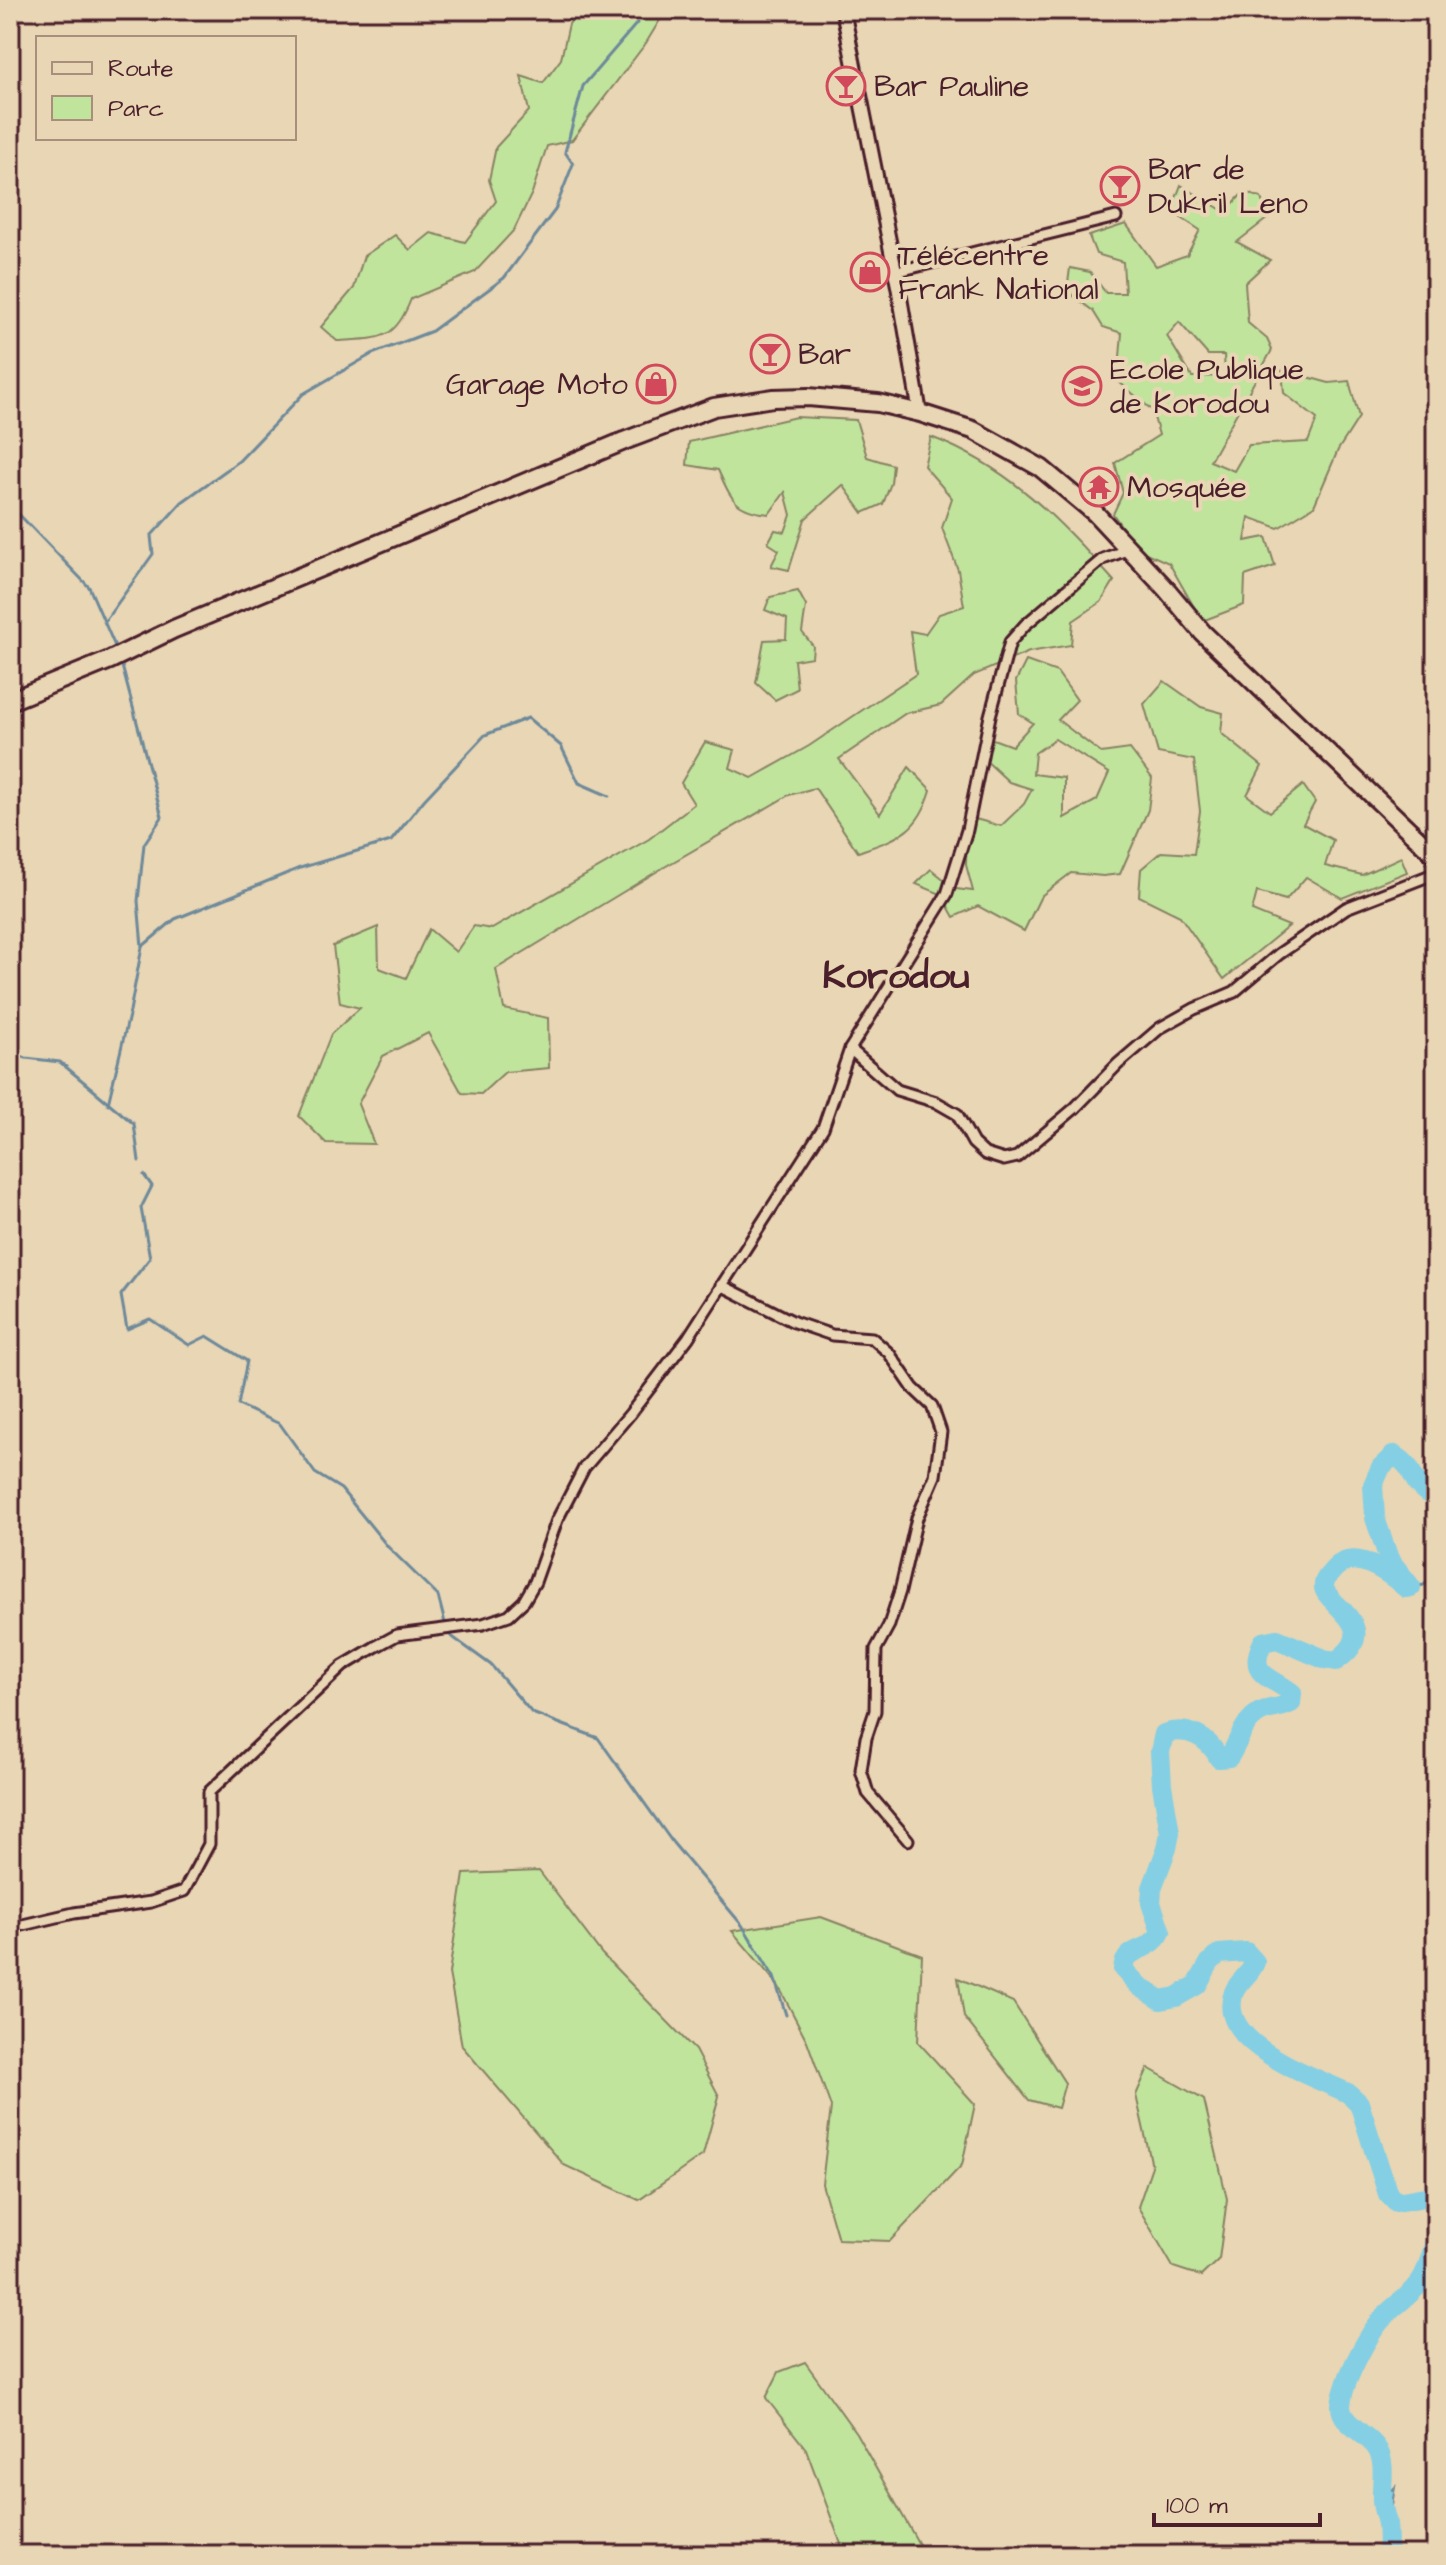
<svg xmlns="http://www.w3.org/2000/svg" width="1446" height="2565" viewBox="0 0 1446 2565" font-family="'Architects Daughter',sans-serif">
<style>
.green{fill:#c1e49d;stroke:#868264;stroke-width:2;fill-rule:evenodd}
.water{fill:#84cfe4;stroke:#6d899a;stroke-width:2}
.lines{fill:none;stroke-linecap:round;stroke-linejoin:round}
.stream{stroke:#6d899a;stroke-width:3}
.river{stroke:#84cfe4;stroke-width:20}
.street-casing{stroke:#4a1f2b;stroke-width:15}
.secondary-casing{stroke:#4a1f2b;stroke-width:18}
.highway-casing{stroke:#4a1f2b;stroke-width:22}
.street{stroke:#e9d6b4;stroke-width:9}
.secondary{stroke:#e9d6b4;stroke-width:12}
.highway{stroke:#e9d6b4;stroke-width:16}
.labels{text-anchor:middle;stroke-width:8;stroke-linejoin:round;paint-order:stroke}
.poi-label{font-size:30px;fill:#4a1f2b;stroke:#e9d6b4;text-anchor:start}
.district-label{font-size:38px;font-weight:bold;fill:#4a1f2b;stroke:#e9d6b4}
</style>
<rect width="100%" height="100%" fill="#e9d6b4"/>
<filter id="ink" filterUnits="userSpaceOnUse"><feTurbulence type="fractalNoise" baseFrequency=".0125" numOctaves="2"/><feDisplacementMap in="SourceGraphic" scale="16" xChannelSelector="R" yChannelSelector="G"/><feConvolveMatrix kernelMatrix="1 2 1 2 8 2 1 2 1" color-interpolation-filters="sRGB"/></filter>
<g filter="url(#ink)">
<!-- green -->
<g class="green">
<path d="M580,10h86l-20,33 -74,97 -25,6 -15,47 -18,37 -39,42 -64,27c-17,44 -32,39 -74,42l-16,-14 33,-39 10,-32 31,-21 15,15 21,-17 34,9 31,-41 -7,-21 7,-33 33,-36 -8,-35 22,7 18,-24 8,-35z"/>
<path d="M1181,185l44,27 19,-20 17,6 7,20 -31,24 33,18 -25,23 3,40 19,16 5,11 -62,111 24,10 15,-26 59,-3 9,-23 -33,-26 -2,-23 47,13 20,-2 10,36 -21,33 -24,56 -36,22 -29,-11 -4,24 21,-4 9,29 -30,10 -1,29 -42,16 -33,-58 -32,-14 -24,-35 10,-21 -8,-30 44,-28 -7,-25 -34,-29 4,-48 -19,-6 -10,-16 -26,-20 3,-23 20,4 16,21h19l-2,-31 -27,-8 -7,-18 37,-12 30,42 31,-11 13,-25 -29,-19zM1179,322l29,33h16l1,21 -33,1 -25,-41z"/>
<path d="M796,417l60,3 11,37 26,8 -2,18 -8,21 -20,9 -20,-28 -38,34 -16,51 -18,-4 8,-16 -11,-7 7,-13 10,2 6,-17 -6,-23 -16,22c-35,-4 -37,-14 -51,-44l-31,-5 2,-23z"/>
<path d="M931,437c79,30 128,83 183,144l-13,21 -28,19 -2,24 -42,7 -55,23 -33,30 -35,8 -67,46 41,55 29,-47 22,23c-13,43 -33,48 -73,62l-43,-64 -26,7 -128,74 -165,100 8,40 44,9 1,50 -44,4 -24,22 -19,-1 -34,-60 -45,23 -25,48 16,40 -48,-1 -27,-27 32,-82 29,-26 -20,-5 -7,-57 45,-19 1,41 27,10 23,-49 27,23 18,-26 18,3 157,-90 45,-35 -13,-21 24,-41 30,8 -5,18 22,10 57,-32 107,-72 -6,-43 15,3 14,-20 25,-8 -6,-36 -16,-42 10,-30 -28,-32z"/>
<polygon points="798,591 806,606 802,632 813,646 812,657 794,660 797,689 775,700 756,683 764,640 786,639 787,619 765,610 770,597"/>
<path d="M1026,661l31,11 20,28 -19,20 43,33 29,-4 22,29 -4,32 -28,64 -17,2 -32,-3 -30,23 -17,35 -46,-25 -24,11 -13,-23 -25,-10 15,-15 25,20 17,2 -7,-26 1,-35 8,-11 26,7 23,-22 8,-15 -23,-7 -26,-24 10,-19 19,7 21,-23 -14,-9 -3,-33zM1055,739l54,34 -12,27 -33,18v-40l-31,-4 2,-21z"/>
<polygon points="1164,681 1201,707 1223,713 1221,733 1262,766 1247,795 1270,812 1303,785 1315,802 1303,824 1333,840 1325,866 1362,875 1401,857 1407,872 1342,898 1306,877 1286,900 1257,892 1252,911 1289,926 1224,979 1180,916 1139,896 1141,869 1161,852 1194,854 1200,811 1194,760 1158,753 1144,704"/>
<polygon points="539,1871 602,1954 695,2050 719,2096 703,2155 639,2200 564,2165 462,2046 449,1973 464,1874"/>
<polygon points="821,1917 922,1955 918,2042 975,2104 962,2165 890,2241 838,2239 822,2184 831,2107 807,2041 778,1985 732,1931"/>
<polygon points="958,1978 1013,2002 1065,2083 1058,2108 1029,2100 964,2017"/>
<polygon points="1148,2068 1204,2100 1227,2199 1219,2259 1201,2276 1173,2267 1138,2207 1152,2166 1136,2095"/>
<polygon points="805,2362 856,2433 925,2555 845,2555 806,2449 766,2398 779,2372"/>
</g>
<!-- water -->
<polygon class="water" points="1395,2487 1392,2505 1393,2555 1381,2555 1383,2531 1375,2507"/>
<g class="lines">
<!-- stream -->
<g class="stream">
<polyline points="10,505 89,587 117,651"/>
<polyline points="105,621 153,554 151,536 182,502 239,461 303,394 372,354 432,331 504,278 555,210 573,164 565,152 583,86 637,23 643,10"/>
<polyline points="143,946 175,919 300,868 391,841 424,800 485,735 528,718 561,746 579,783 609,796"/>
<polyline points="10,1052 26,1058 60,1062 134,1124 139,1161"/>
<polyline points="108,1104 130,1011 142,947 138,901 144,844 162,817 121,662"/>
<polyline points="144,1175 152,1186 141,1208 150,1258 121,1295 127,1329 150,1319 189,1345 207,1336 247,1361 238,1405 280,1424 315,1473 341,1489 388,1547 438,1596 445,1623"/>
<polyline points="1411,1587 1424,1585 1436,1573"/>
<polyline points="447,1633 491,1665 532,1713 598,1738 673,1843 742,1925 774,1977 786,2015"/>
</g>
<!-- river -->
<g class="river">
<path d="M1436,1489l-9,4c-18,-13 -11,-26 -33,-38l-13,12 -8,18 2,33 14,41 22,28 -5,1c-17,-15 -52,-41 -72,-19 -4,5 -10,10 -10,16 -3,18 63,41 12,76l-12,-2 -47,-20 -14,3c-17,34 8,34 29,51l-1,10c-9,5 -15,4 -25,7 -22,6 -26,31 -37,47l-10,1c-11,-21 -31,-32 -55,-24l-4,18 2,33 8,48 -3,15 -15,40 -1,15 10,29c-12,22 -35,13 -38,37l16,17 22,14 15,-3 21,-12 13,-23 9,-8 27,-2 9,10c-4,12 -16,18 -21,30 -20,52 81,85 114,101l11,10 29,91 8,8 35,-6 5,2"/>
<path d="M1387,2555c1,-10 1,-21 0,-31 -1,-8 -5,-15 -5,-24 -1,-17 5,-38 -6,-53 -10,-14 -35,-23 -35,-41 1,-23 27,-72 42,-88 11,-13 26,-21 36,-34 9,-13 13,-31 17,-46"/>
</g>
<defs>
<g id="street">
<polyline points="895,272 1116,217"/>
<polyline points="850,1049 897,1090 936,1102 957,1114 973,1143 985,1154 1004,1160 1017,1157 1075,1108 1118,1064 1160,1028 1194,1009 1234,992 1279,954 1346,908 1436,873"/>
<polyline points="721,1285 794,1322 832,1335 872,1338 889,1353 913,1388 932,1406 941,1432 935,1476 917,1518 900,1591 889,1625 876,1649 875,1711 866,1738 861,1770 868,1793 908,1840"/>
<polyline points="10,1928 74,1913 151,1902 184,1891 209,1844 209,1792 343,1666 375,1647 397,1635 483,1624 509,1615 524,1601 535,1582 557,1520 584,1468 630,1414 688,1338 823,1128 850,1049 947,894 967,830 990,716 1010,642 1025,625 1103,559 1129,549"/>
</g>
<polyline id="secondary" points="843,10 898,286 920,413"/>
<polyline id="highway" points="10,701 110,660 174,629 624,441 714,407 773,398 808,397 878,403 920,413 973,430 1041,468 1095,513 1167,590 1203,633 1436,856"/>
</defs>
<!-- street casing -->
<use href="#street" class="street-casing"/>
<!-- secondary casing -->
<use href="#secondary" class="secondary-casing"/>
<!-- highway casing -->
<use href="#highway" class="highway-casing"/>
<!-- street -->
<use href="#street" class="street"/>
<!-- secondary -->
<use href="#secondary" class="secondary"/>
<!-- highway -->
<use href="#highway" class="highway"/>
</g>
</g>
<!-- icons -->
<defs>
<symbol id="bar-ring" viewBox="-11 -11 22 22"><circle r="9.5" fill="#e9d6b4" stroke="#d1495b" stroke-width="1.5"/><path d="M-6-5H6L.8 .8V4.5H3.5V6h-7V4.5H-.8V.8Z" fill="#d1495b"/></symbol>
<symbol id="shop-ring" viewBox="-11 -11 22 22"><circle r="9.5" fill="#e9d6b4" stroke="#d1495b" stroke-width="1.5"/><path d="M-5-2.5h2.3a2.7 3.5 0 0 1 5.4 0H5L5.5 6h-11ZM-1.5-2.5h3a1.5 2.3 0 0 0-3 0Z" fill="#d1495b"/></symbol>
<symbol id="school-ring" viewBox="-11 -11 22 22"><circle r="9.5" fill="#e9d6b4" stroke="#d1495b" stroke-width="1.5"/><path d="M0-5L7-2L0 1L-7-2ZM-4 1L0 2.5L4 1V4Q0 6-4 4Z" fill="#d1495b"/></symbol>
<symbol id="temple-ring" viewBox="-11 -11 22 22"><circle r="9.5" fill="#e9d6b4" stroke="#d1495b" stroke-width="1.5"/><path d="M0-6L5-2H3V0L6.5 2.5H4V6H1.5V3h-3V6H-4V2.5H-6.5L-3 0V-2H-5Z" fill="#d1495b"/></symbol>
</defs>
<g fill-rule="evenodd">
<use href="#bar-ring" x="824" y="64" width="44" height="44"/>
<use href="#bar-ring" x="1098" y="164" width="44" height="44"/>
<use href="#shop-ring" x="848" y="250" width="44" height="44"/>
<use href="#bar-ring" x="748" y="332" width="44" height="44"/>
<use href="#shop-ring" x="634" y="362" width="44" height="44"/>
<use href="#school-ring" x="1060" y="364" width="44" height="44"/>
<use href="#temple-ring" x="1077" y="465" width="44" height="44"/>
</g>
<g class="labels">
<!-- poi labels -->
<g class="poi-label">
<text x="874" y="96">Bar Pauline</text>
<text x="1148" y="179">Bar de<tspan x="1148" dy="34">Dukril Leno</tspan></text>
<text x="898" y="265">Télécentre<tspan x="898" dy="34">Frank National</tspan></text>
<text x="798" y="364">Bar</text>
<text x="1110" y="379">Ecole Publique<tspan x="1110" dy="34">de Korodou</tspan></text>
<text x="628" y="394" text-anchor="end">Garage Moto</text>
<text x="1127" y="497">Mosquée</text>
</g>
<!-- district labels -->
<g class="district-label">
<text x="896" y="988">Korodou</text>
</g>
</g>
<!-- margin -->
<rect width="1446" height="2565" fill="none" stroke="#e9d6b4" stroke-width="40"/>
<rect x="20" y="20" width="1406" height="2525" fill="none" stroke="#4a1f2b" stroke-width="3" filter="url(#ink)"/>
<!-- legend -->
<rect x="36" y="36" width="260" height="104" fill="#e9d6b4" stroke="#a98d7d" stroke-width="2"/>
<rect x="52" y="62" width="40" height="12" fill="#e9d6b4" stroke="#a98d7d" stroke-width="2"/>
<text x="108" y="76" font-size="24" fill="#4a1f2b">Route</text>
<rect x="52" y="96" width="40" height="24" fill="#c1e49d" stroke="#a98d7d" stroke-width="2"/>
<text x="108" y="116" font-size="24" fill="#4a1f2b">Parc</text>
<!-- scale -->
<path d="M1154 2513v12h166v-12" fill="none" stroke="#4a1f2b" stroke-width="4"/>
<text x="1166" y="2513" font-size="24" fill="#4a1f2b" stroke="#e9d6b4" stroke-width="6" paint-order="stroke">100 m</text>
</svg>
